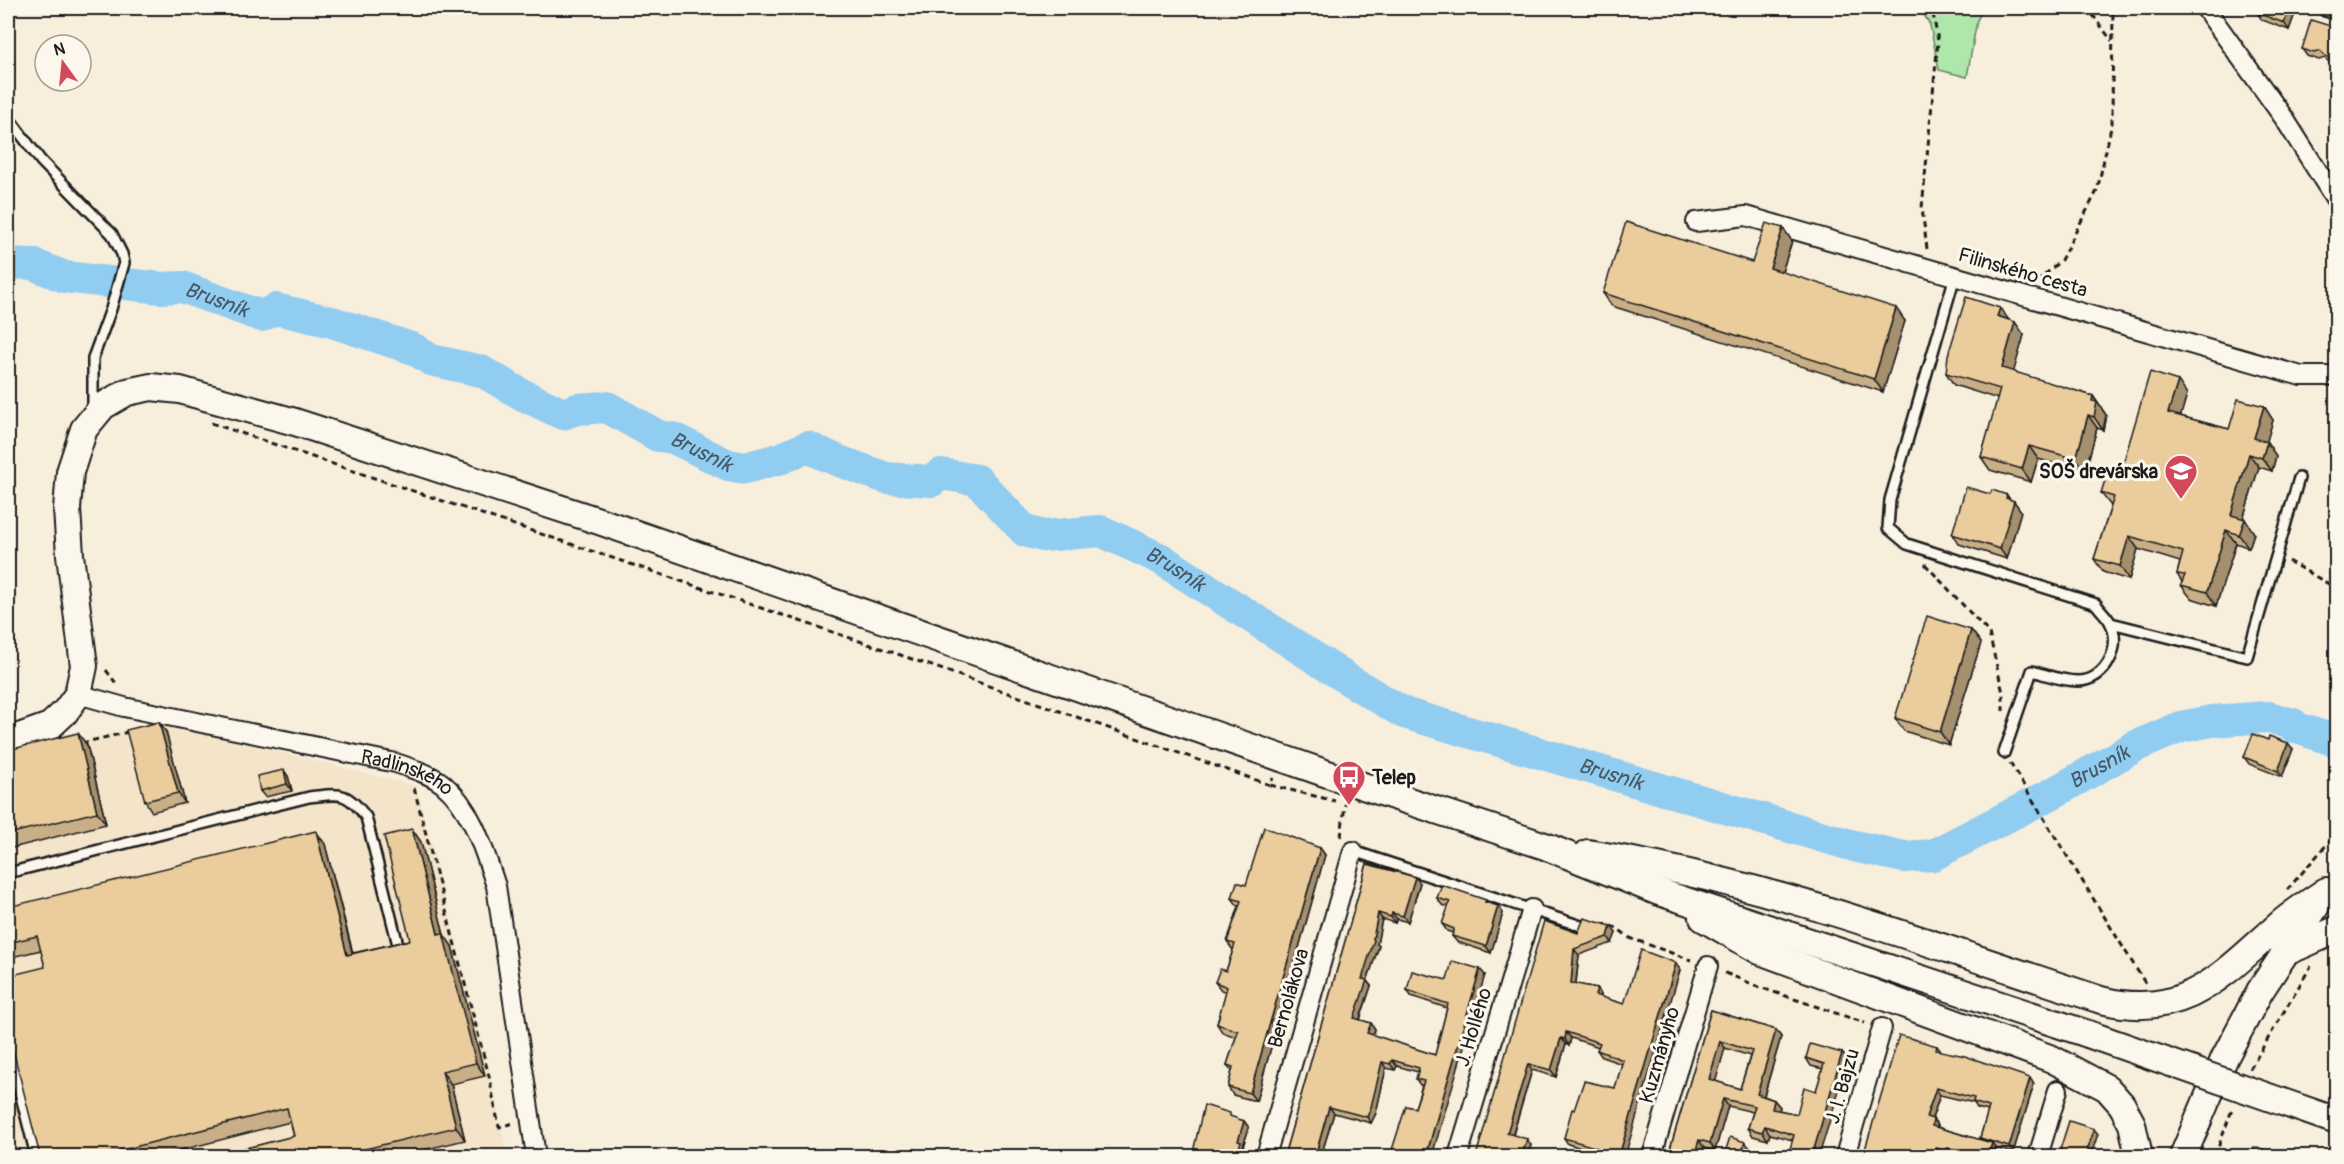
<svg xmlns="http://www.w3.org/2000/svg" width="2344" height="1164" viewBox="0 0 2344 1164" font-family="Pangolin,sans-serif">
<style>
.built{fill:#f4e4c9}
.green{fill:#afe6a9;stroke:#668162;stroke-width:1.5}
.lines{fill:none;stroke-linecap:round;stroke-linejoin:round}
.river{stroke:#91ccf1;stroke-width:32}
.service-casing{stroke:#1c1c1c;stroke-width:14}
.minor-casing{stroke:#1c1c1c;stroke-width:22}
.secondary-casing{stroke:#1c1c1c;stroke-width:30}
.path{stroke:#1c1c1c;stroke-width:3;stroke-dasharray:6 4.5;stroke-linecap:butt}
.service{stroke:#fbf7ec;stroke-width:9}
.minor{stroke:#fbf7ec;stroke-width:18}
.secondary{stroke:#fbf7ec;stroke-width:26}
.secondary-bridge-casing{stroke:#1c1c1c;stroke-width:30;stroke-linecap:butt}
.secondary-bridge{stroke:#fbf7ec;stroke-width:26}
.wall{fill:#c9af87;stroke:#1c1c1c;stroke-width:1.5;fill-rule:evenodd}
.shaded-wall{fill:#a48f6e;stroke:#1c1c1c;stroke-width:1.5}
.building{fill:#eacc9d;stroke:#1c1c1c;stroke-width:1.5;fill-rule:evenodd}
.labels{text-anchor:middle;stroke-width:6;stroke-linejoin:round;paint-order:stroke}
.street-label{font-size:20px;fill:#1c1c1c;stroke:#fbf7ec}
.poi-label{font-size:20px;font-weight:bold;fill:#1c1c1c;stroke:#fbf7ec;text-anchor:end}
.water-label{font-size:21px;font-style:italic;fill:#455a67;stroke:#fbf7ec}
</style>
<rect width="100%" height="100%" fill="#f8eedc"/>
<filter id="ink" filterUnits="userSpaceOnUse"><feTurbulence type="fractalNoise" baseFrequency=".0167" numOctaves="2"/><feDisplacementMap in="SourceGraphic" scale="12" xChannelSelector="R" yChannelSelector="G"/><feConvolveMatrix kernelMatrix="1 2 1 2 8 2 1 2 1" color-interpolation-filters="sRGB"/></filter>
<g filter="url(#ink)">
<!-- built -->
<polygon class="built" points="158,722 416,786 491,1078 507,1156 8,1156 8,758"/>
<!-- green -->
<polygon class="green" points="1920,8 1984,8 1977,20 1967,77 1939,70 1930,25"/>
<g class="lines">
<!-- river -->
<path class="river" id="s1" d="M8,263l24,1 33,13 96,11 21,-1 79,29 15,-7 56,13 82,27 17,11 50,11 40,23 42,20 14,-5 30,-2 51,29 15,2 55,27 17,3 37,-10 25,-11 32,14 47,17 46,3 9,-7 36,6 48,51 18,5 58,-5 60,28 188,121 55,33 450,133 50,11 29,-2 122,-63 81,-46 45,-19 31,-6 56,-4 25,7 1,3 42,14"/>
<defs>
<g id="service">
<polyline points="2325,11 2336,14"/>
<polyline points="8,117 41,161 112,234 122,254 124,263 111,309 93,358 93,408"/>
<path d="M1955,276l-65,224 -2,28 19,16 189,60c4,6 11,12 14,18 13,24 -4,59 -32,59 -16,0 -31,-6 -46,-10l-28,82"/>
<polyline points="2111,623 2247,657 2299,478"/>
<polyline points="1353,851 1581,926"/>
<path d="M8,873l301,-76c31,-3 37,-7 57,20l32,128"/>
<polyline points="8,1045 36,1156"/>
</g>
<g id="minor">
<polyline points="2205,8 2284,118 2336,200"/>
<polyline points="1696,222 1746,216 2301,376 2336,376"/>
<path id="s2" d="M78,694l46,13 272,56c16,6 33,10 47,21 30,25 41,67 53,102l40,270"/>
<polyline points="1266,1156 1353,851"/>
<polyline points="1458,1156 1532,909"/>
<polyline points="1652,1156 1708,966"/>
<polyline points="1845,1156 1882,1028"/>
<polyline points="2038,1156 2058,1090"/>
</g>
<g id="secondary">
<polyline points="8,741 50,726 65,712 78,694 84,666 70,555 67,509 70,472 84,429 103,406 127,392 151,387 180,390 295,422 599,521 1345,780 1545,846 1659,892 2088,1034"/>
<path d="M1588,853c176,28 344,92 513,147 83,21 120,-24 177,-74 14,-13 32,-24 48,-35"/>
<polyline points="1703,918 1760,951 2052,1059 2107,1088 2122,1105 2132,1124 2139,1156"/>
<polyline points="2284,953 2336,930"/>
<polyline points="2183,1156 2225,1057 2260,991 2316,906"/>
</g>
</defs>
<!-- service casing -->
<use href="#service" class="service-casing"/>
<!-- minor casing -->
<use href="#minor" class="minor-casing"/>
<!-- secondary casing -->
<use href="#secondary" class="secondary-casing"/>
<!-- path -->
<g class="path">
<polyline points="2084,8 2092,14 2112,41"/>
<polyline points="2331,216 2336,224"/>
<polyline points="1927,249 1922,208 1938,41 1932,8"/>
<polyline points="2037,282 2061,260 2097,191 2112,123 2113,8"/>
<polyline points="211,423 892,652 1270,785 1273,778"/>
<polyline points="2288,561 2336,588"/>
<polyline points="1925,564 1989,633 2003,693 2003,711"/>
<polyline points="106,670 118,686"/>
<polyline points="82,743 128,732"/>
<polyline points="2010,763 2145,983"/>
<polyline points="1270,785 1335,801"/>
<polyline points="414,788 489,1076 499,1127 514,1123"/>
<polyline points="1341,837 1345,804"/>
<polyline points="2287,890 2336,834"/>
<polyline points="1601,923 1617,928 1630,938 1691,960"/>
<polyline points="1725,973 1762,988 1865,1023"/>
<polyline points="2250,1069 2311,966"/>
<polyline points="2215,1156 2233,1107"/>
</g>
<!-- service -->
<use href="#service" class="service"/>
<!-- minor -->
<use href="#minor" class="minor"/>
<!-- secondary -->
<use href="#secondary" class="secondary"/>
<defs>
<polyline id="secondary-bridge" points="2088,1034 2334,1120"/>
</defs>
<!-- secondary-bridge casing -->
<use href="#secondary-bridge" class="secondary-bridge-casing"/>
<!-- secondary-bridge -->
<use href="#secondary-bridge" class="secondary-bridge"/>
</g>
<!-- wall -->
<g class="wall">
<polygon points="2259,8 2297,8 2289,30 2262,20 2257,13"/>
<polygon points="2337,28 2337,65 2330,63 2325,58 2319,60 2307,56 2302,49"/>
<polygon points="1783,228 1792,241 1782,272 1905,321 1883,392 1612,306 1603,293 1752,262"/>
<polygon points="2009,320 2024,335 2013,372 2093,396 2106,415 2103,430 2097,428 2085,472 2038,459 2031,482 1990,470 1981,457 1998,399 1954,385 1946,373"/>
<polygon points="2187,394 2180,416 2229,429 2264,406 2273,420 2266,442 2276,456 2272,471 2259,467 2243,519 2254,533 2249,548 2236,543 2216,606 2191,598 2181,585 2182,582 2177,574 2180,562 2138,549 2129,580 2103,572 2094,559 2111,506 2101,493 2118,481"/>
<polygon points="2011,500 2021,511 2007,559 1959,544 1952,534"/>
<polygon points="1971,630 1981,643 1949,745 1904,731 1895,718"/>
<polygon points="166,732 185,803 152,812 145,801"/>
<polygon points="87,745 106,824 8,849 8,750"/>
<polygon points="2293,749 2282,777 2249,764 2244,757"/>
<polygon points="288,776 292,791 265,797 260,791"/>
<polygon points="412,829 421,842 444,935 452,946 485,1076 451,1084 465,1140 398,1156 215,1156 294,1136 290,1122 158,1156 40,1156 45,967 41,950 12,957 8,950 8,907 325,844 353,953 410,940"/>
<polygon points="1320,848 1325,855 1256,1101 1233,1095 1228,1087 1232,1071 1227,1065 1236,1037 1222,1032 1217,1024 1226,992 1221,990 1215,982 1226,971 1233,950 1227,942 1239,906 1237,905 1232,898 1246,885"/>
<polygon points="1367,864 1420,883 1408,922 1397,919 1395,923 1382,919 1377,944 1379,946 1367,981 1371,986 1360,1020 1371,1023 1375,1029 1373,1035 1435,1055 1447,1008 1411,996 1407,990 1447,980 1485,975 1415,1108 1422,1085 1420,1085 1416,1079 1418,1072 1397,1066 1395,1070 1386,1068 1376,1113 1371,1123 1334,1113 1321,1156 1284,1156"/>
<polygon points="1437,898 1488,903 1503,913 1491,953 1457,942 1452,936 1453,933 1447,931 1442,924 1449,907 1442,905"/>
<polygon points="1578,933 1616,933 1612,943 1579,955 1576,984 1597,988 1601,995 1600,997 1624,1004 1676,963 1680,970 1597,1153 1568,1144 1564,1138 1574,1110 1615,1088 1622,1064 1602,1057 1597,1050 1599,1047 1571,1038 1569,1046 1566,1044 1556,1077 1532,1070 1513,1135 1531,1145 1528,1156 1476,1156"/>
<path d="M1711,1010l65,20 5,7 -17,59 10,4 6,7 -1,3 18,4 19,-23 7,-22 -12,-3 -5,-8 36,-5 6,8 -56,79 -22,-6 -2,6 -15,-4 -5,-8 5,-16 -25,-6 -13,45 -11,-3 -36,8zM1725,1048l25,8 -10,33 -25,-8z"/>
<path d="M1937,1046l4,5 93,33 -21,69 -18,-5 1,1 -2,7h-34l-8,-2 -2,2 -10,-1 -1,1h-76zM1940,1095l34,8 3,5 11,3 -8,27 1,2 -44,-13 1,-1 -5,-7h-1z"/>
<polygon points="1233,1118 1244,1121 1249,1128 1243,1146 1245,1149 1243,1156 1196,1156 1193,1152"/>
</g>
<!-- shaded-wall -->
<g class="shaded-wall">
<polygon points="2290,8 2297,8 2289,30 2284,23"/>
<polygon points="1783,228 1792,241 1779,281 1770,268"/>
<polygon points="1896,308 1905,321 1883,392 1874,379"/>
<polygon points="2000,308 2009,320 1997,316"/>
<polygon points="2015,322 2024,335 2011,381 2002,368"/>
<polygon points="2178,381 2187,394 2178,426 2168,413"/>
<polygon points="2093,396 2106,415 2103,430 2094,417 2092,401"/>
<polygon points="2264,406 2273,420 2264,451 2254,438"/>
<polygon points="2088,415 2097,428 2085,472 2076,459"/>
<polygon points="2267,442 2276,456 2272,471 2262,458"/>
<polygon points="2029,446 2038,459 2031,482 2022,469"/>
<polygon points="2249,454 2259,467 2240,528 2231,515"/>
<polygon points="2007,495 2013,504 2014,501 2021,511 2007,559 2000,549"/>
<polygon points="2245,519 2254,533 2249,548 2239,535"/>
<polygon points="2226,530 2236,543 2216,606 2207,592"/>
<polygon points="2129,536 2138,549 2129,580 2120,566"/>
<polygon points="1971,630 1981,643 1949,745 1940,732"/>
<polygon points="159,722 166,732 185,803 178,793"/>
<polygon points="78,733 87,745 106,824 97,812"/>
<polygon points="2288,743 2293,749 2282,777 2278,771"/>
<polygon points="284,770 288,776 292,791 287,784"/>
<polygon points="412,829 421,842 444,935 452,946 485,1076 476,1063 438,934"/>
<polygon points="316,831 325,844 356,968 347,955"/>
<polygon points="1320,848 1325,855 1256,1101 1250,1093"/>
<polygon points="1415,877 1420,883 1408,922 1403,916"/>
<polygon points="1498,906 1503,913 1491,953 1486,946"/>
<polygon points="1378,913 1382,919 1377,944 1379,946 1367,981 1371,986 1358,1024 1354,1018 1362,979 1373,939"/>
<polygon points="1392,913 1397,919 1395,923 1391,917"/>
<polygon points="1611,926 1616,933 1612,943 1608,937"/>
<polygon points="1574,949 1579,955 1575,989 1571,983"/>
<polygon points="1676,963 1680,970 1625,1156 1619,1156"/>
<polygon points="1480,969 1485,975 1432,1156 1426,1156"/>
<polygon points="1597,988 1601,995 1599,1002 1595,995"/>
<polygon points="1371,1023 1375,1029 1371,1039 1367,1033"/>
<polygon points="1776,1030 1781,1037 1762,1102 1757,1094"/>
<polygon points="1566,1032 1571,1038 1569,1046 1565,1039"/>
<polygon points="1561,1038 1566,1044 1556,1077 1551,1070"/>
<polygon points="1720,1041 1725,1048 1714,1087 1709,1079"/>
<polygon points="1842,1053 1848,1061 1819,1156 1812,1156"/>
<polygon points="1392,1060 1397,1066 1395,1070 1390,1064"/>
<polygon points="1382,1062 1386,1068 1376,1113 1371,1123 1367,1117"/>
<polygon points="1528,1064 1532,1070 1511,1140 1507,1133"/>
<polygon points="442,1071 451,1084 465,1140 456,1127"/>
<polygon points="2030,1078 2034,1084 2013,1153 2009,1147"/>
<polygon points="1936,1088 1940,1095 1930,1124 1926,1117"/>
<polygon points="1723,1099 1728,1106 1715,1151 1710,1143"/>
<polygon points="1774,1100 1780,1107 1777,1116 1772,1109"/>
<polygon points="1329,1107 1334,1113 1321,1156 1318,1156 1316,1153"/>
<polygon points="1933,1119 1938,1126 1936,1132 1932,1126"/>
<polygon points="1244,1121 1249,1128 1243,1146 1245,1149 1243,1156 1236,1156 1238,1141"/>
<polygon points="1765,1126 1770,1134 1768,1140 1762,1132"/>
<polygon points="2094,1129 2098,1134 2092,1152 2096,1156 2091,1156 2087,1150"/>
<polygon points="1527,1139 1531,1145 1528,1156 1523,1156 1522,1155"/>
<polygon points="1699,1140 1704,1148 1701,1156 1694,1156"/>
<polygon points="1745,1142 1750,1148 1747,1156 1740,1156"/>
<polygon points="1992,1143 1996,1149 1994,1156 1988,1156"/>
<polygon points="1936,1148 1940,1155 1939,1156 1933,1156"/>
<polygon points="1947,1148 1952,1154 1950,1156 1946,1151"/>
</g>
<!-- building -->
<g class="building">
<polygon points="2259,8 2290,8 2284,23 2257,13"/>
<polygon points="2311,20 2337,28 2337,60 2325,56 2320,51 2314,53 2302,49"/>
<polygon points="1626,222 1752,262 1766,223 1783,228 1770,268 1896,308 1874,379 1603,293"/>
<polygon points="1966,297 2000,308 1997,316 2015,322 2002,368 2093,396 2092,401 2097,402 2094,417 2088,415 2076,459 2029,446 2022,469 1981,457 2000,389 1946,373 1948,355"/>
<polygon points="2150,372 2178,381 2168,413 2229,429 2238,399 2264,406 2254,438 2267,442 2262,458 2249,454 2231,515 2245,519 2239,535 2226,530 2207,592 2181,585 2185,575 2177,574 2183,552 2129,536 2120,566 2094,559 2114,497 2101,493 2106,477 2118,481"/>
<polygon points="1966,487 1990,494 1992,490 2007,495 2006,498 2014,501 2000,549 1952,534"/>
<polygon points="1927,616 1971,630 1940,732 1895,718"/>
<polygon points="159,722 178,793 145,801 126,730"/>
<polygon points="78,733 97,812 8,834 8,750"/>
<polygon points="2253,734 2268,740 2269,736 2288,743 2278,771 2244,757"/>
<polygon points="284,770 287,784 260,791 257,776"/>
<polygon points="1264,827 1320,848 1250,1093 1228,1087 1233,1067 1227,1065 1238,1031 1217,1024 1227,987 1215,982 1220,969 1226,971 1235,944 1227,942 1241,901 1232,898 1237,882 1246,885"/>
<polygon points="412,829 438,934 443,933 476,1063 442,1071 456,1127 336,1156 215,1156 294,1136 287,1108 99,1156 40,1156 8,1030 8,976 45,967 37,936 8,943 8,907 316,831 347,955 410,940 384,836"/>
<polygon points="1367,864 1415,877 1403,916 1392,913 1391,917 1378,913 1373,939 1374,940 1362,979 1367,980 1354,1018 1371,1023 1367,1033 1435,1055 1448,1004 1407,990 1412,971 1447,980 1452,961 1480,969 1426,1156 1390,1156 1406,1106 1415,1108 1424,1081 1416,1079 1419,1068 1392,1060 1390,1064 1382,1062 1371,1107 1367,1117 1329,1107 1316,1153 1312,1152 1311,1156 1284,1156"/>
<polygon points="1442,885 1486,900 1485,902 1498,906 1486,946 1452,936 1454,929 1442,924 1450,902 1437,898"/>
<polygon points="1584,918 1611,926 1608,937 1574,949 1571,983 1597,988 1595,995 1624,1004 1641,950 1676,963 1619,1156 1596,1156 1598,1148 1564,1138 1572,1109 1574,1110 1584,1081 1615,1088 1623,1060 1597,1050 1600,1043 1566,1032 1565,1039 1561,1038 1551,1070 1528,1064 1507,1133 1527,1139 1522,1155 1510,1152 1508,1156 1476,1156 1544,921 1578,933"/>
<path d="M1711,1010l65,20 -19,64 17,6 -2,9 25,5 7,-27 12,4 8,-27 -18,-6 4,-14 32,9 -30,103h-24l6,-21 -29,-9 -3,6 -14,-4 7,-22 -32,-7 -13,44 -11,-3 -5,16h-26zM1720,1041l32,10 -12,38 -31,-10z"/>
<polygon points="1899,1035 1937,1046 1936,1050 1965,1056 2030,1078 2009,1147 1980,1138 1989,1107 1973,1102 1974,1098 1936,1088 1926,1117 1933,1119 1932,1126 1992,1143 1988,1156 1977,1156 1947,1148 1946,1151 1936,1148 1933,1156 1863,1156"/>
<polygon points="1204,1105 1230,1113 1230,1116 1244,1121 1238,1141 1241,1142 1236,1156 1201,1156 1202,1155 1193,1152"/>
<polygon points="2069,1121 2094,1129 2087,1150 2092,1152 2091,1156 2058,1156"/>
<polygon points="1730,1137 1745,1142 1740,1156 1724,1156"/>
<polygon points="2254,1147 2271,1151 2270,1156 2241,1156 2242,1152 2252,1154"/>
</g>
</g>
<!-- icons -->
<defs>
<symbol id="school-pin" viewBox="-11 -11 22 30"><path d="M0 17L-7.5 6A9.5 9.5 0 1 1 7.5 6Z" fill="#d1495b" stroke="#fbf7ec"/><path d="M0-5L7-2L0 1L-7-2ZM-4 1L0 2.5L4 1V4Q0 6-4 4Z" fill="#fff"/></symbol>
<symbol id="bus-pin" viewBox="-11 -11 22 30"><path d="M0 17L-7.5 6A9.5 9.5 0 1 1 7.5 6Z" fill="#d1495b" stroke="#fbf7ec"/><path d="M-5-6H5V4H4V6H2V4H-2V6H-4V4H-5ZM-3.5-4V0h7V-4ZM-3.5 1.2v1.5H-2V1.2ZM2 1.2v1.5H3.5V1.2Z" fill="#fff"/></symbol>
</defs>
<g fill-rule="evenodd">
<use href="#school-pin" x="2162" y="452" width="38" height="52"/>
<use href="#bus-pin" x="1330" y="758" width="38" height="52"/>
</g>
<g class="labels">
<!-- street labels -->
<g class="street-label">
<text transform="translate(2023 272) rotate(16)" y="7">Filinského cesta</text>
<text dy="7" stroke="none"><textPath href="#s2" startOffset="339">Radlinského</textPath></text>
<text transform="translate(1288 998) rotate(-74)" y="7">Bernolákova</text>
<text transform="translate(1473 1027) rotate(-73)" y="7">J. Hollého</text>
<text transform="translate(1659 1055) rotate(-74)" y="7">Kuzmányho</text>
<text transform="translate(1842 1086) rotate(-74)" y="7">J. I. Bajzu</text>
</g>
<!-- poi labels -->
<g class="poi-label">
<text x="2158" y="478">SOŠ drevárska</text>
<text x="1372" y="784" text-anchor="start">Telep</text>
</g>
<!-- water labels -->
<g class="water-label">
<text dy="7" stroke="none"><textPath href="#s1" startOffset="214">Brusník</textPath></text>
<text dy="7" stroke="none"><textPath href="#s1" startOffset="736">Brusník</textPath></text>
<text dy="7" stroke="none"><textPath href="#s1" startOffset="1258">Brusník</textPath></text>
<text dy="7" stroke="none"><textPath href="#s1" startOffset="2266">Brusník</textPath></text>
<text dy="7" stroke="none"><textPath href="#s1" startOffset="1744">Brusník</textPath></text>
</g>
</g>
<!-- margin -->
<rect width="2344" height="1164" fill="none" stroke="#fbf7ec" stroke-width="30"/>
<rect x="15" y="15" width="2314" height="1134" fill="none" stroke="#1c1c1c" stroke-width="2" filter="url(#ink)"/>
<!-- north arrow -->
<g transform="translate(63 63) rotate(345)"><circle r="28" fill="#fbf7ec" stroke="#a29f99" stroke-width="1.5"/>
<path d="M0-4.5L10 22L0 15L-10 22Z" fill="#d1495b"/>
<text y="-9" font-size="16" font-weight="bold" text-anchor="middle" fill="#1c1c1c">N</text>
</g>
</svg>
